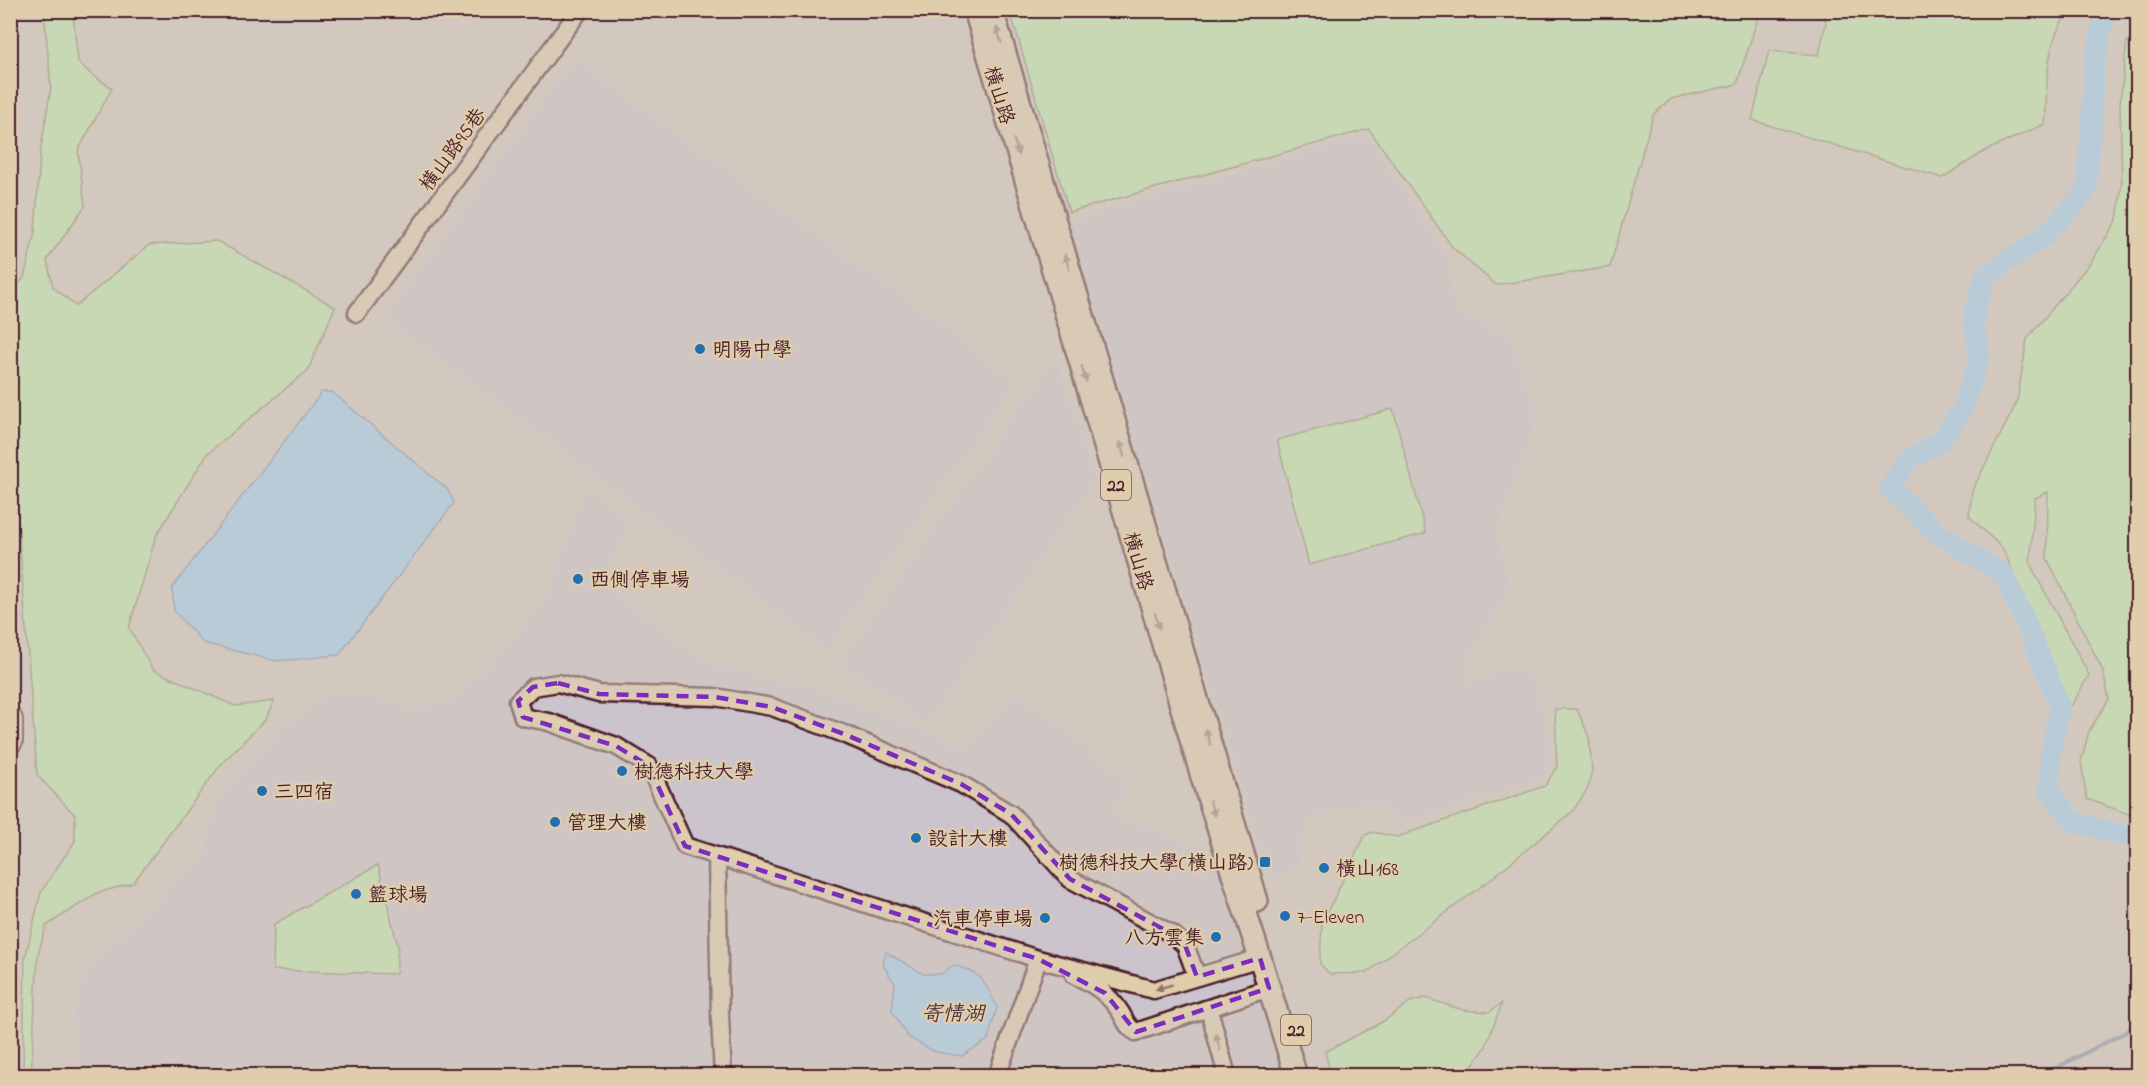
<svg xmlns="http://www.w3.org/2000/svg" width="2148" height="1086" viewBox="0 0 2148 1086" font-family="'Indie Flower','LXGW WenKai TC',sans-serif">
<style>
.built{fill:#cbc4cc}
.green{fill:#bdeaa8;stroke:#84846a;stroke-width:1.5}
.water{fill:#9bcff9;stroke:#7b89a7;stroke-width:1.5}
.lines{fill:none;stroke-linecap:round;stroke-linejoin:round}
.stream{stroke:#7b89a7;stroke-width:4}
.river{stroke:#9bcff9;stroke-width:21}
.minor-casing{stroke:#4a1f2b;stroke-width:21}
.major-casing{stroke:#4a1f2b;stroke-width:26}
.highway-casing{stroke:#4a1f2b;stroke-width:28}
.minor{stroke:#dfcdab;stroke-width:16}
.major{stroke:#dfcdab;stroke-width:21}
.highway{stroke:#dfcdab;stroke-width:24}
.oneway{fill:#94766b}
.marked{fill:none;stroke:#7b2cbf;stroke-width:4.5;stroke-dasharray:12 8;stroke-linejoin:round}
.poi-dot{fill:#1f6fb2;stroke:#dfcdab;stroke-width:2}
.labels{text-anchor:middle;stroke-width:4.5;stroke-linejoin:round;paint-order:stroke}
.shield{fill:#dfcdab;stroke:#775351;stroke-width:1.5}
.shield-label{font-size:18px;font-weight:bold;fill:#4a1f2b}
.street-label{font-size:20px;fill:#4a1f2b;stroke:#dfcdab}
.poi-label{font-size:20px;fill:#4a1f2b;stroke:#dfcdab;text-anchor:start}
.water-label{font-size:21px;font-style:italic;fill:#523140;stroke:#dfcdab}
</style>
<rect width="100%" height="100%" fill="#d3c8be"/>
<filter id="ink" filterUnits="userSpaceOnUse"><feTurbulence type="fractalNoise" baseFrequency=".0167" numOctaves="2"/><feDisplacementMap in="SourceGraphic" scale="12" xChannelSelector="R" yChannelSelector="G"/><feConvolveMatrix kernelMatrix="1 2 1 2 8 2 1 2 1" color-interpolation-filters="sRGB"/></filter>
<g filter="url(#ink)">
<!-- built -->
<g class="built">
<polygon points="574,58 1017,380 827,651 384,318"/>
<polygon points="1353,139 1372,140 1448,259 1455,310 1508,335 1538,415 1497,535 1511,590 1474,648 1464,682 1510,668 1534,680 1552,749 1546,773 1537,780 1397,826 1389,808 1366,802 1307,820 1298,866 1270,882 1067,221"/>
<polygon points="1056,356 1095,481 927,725 840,662"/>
<polygon points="585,486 632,524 601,581 706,663 823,690 964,747 1016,691 1106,763 1132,781 1110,813 1215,852 1282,1075 75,1076 81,1065 72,1021 84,970 203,856 219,795 286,724 330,694 384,699 413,709 453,698 491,664 532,615 543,607"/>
</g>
<!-- green -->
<g class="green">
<polygon points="74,10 73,14 78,62 92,75 112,88 78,151 85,206 47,260 53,287 76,306 149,245 217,241 335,307 308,370 207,454 156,536 129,628 153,670 235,706 274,701 266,719 222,763 133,883 97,893 46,926 38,954 31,1075 23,1076 25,958 41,892 75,841 75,815 37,775 12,441 10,294 24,278 35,232 40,154 51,87 44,11"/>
<polygon points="1010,11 1010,10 1760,11 1737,84 1671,99 1653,115 1610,267 1496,285 1453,248 1369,129 1069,212"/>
<path d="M1823,11h248c-28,27 -23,77 -26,113l-58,26 -45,28 -190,-58 17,-69 50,4 7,-33z"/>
<polygon points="2127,41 2138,44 2137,817 2087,799 2081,762 2089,731 2109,699 2103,671 2047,558 2048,492 2035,498 2030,564 2089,675 2070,708 2003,549 1969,516 1972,491 2017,402 2027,339 2091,262 2117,220 2122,183 2120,104"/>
<polygon points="1393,409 1426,533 1309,565 1277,440"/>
<polygon points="1555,709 1577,709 1589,737 1592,771 1588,788 1573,811 1491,879 1366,973 1330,974 1320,964 1322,923 1365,835 1373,832 1397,837 1545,786 1557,767"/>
<polygon points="378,865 398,947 396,974 273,970 274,924"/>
<polygon points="1425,998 1463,1010 1489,1012 1502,1003 1485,1048 1466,1075 1331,1075 1325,1052 1384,1021 1410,1002"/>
</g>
<!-- water -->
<g class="water">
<polygon points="322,392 332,392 448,490 454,503 339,655 277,661 203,643 174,611 172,588"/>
<path d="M886,952l37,22h18l12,-9c30,8 31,15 44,42l-9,33 -26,16 -27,-4 -27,-15 -16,-26 3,-27 -12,-19z"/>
</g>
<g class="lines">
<!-- stream -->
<polyline class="stream" points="2048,1076 2050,1071 2126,1032 2138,1018"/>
<!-- river -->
<polyline class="river" points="2105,10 2094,67 2091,130 2086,192 2043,237 1985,276 1973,319 1980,356 1961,412 1940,441 1912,458 1898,474 1890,489 1938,533 2004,575 2027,625 2060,706 2051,750 2049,790 2074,822 2138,839"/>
<defs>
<g id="minor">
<polyline points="357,313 580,10"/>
<polyline points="717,857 720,1017 723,1076"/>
<path d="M1074,975c18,8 34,18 45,35 6,8 7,17 17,22l133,-44"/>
<polyline points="1197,977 1185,945 1172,934 1070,879 1011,814 961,784 844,734 772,707 715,697 599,694 558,683 533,687 518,701 523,717 549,722 616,746 649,766 685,846 1038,959 1154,990 1260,958"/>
<polyline points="1209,1009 1227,1076"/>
<polyline points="997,1076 1038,959"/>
</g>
<g id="major">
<polyline points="975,10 1071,330 1205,787 1260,958 1296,1076"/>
<polyline points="992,10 1257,901"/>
</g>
<polyline id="highway" points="10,720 10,741"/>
</defs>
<!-- minor casing -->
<use href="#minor" class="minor-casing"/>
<!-- major casing -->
<use href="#major" class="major-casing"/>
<!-- highway casing -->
<use href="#highway" class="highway-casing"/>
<!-- minor -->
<use href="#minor" class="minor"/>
<!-- major -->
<use href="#major" class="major"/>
<!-- highway -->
<use href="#highway" class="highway"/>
</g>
<!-- one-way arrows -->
<defs><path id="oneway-solid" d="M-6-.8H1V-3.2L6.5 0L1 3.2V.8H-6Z" transform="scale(1.5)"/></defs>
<g class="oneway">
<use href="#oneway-solid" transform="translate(999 35) rotate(-107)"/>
<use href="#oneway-solid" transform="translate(1016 147) rotate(73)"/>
<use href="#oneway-solid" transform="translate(1067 262) rotate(-107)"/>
<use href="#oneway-solid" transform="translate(1084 374) rotate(74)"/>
<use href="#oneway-solid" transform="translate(1122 449) rotate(-107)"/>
<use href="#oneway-solid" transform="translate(1157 621) rotate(74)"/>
<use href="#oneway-solid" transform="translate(1208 737) rotate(-107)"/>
<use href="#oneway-solid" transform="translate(1212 808) rotate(72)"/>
<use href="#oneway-solid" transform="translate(1164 987) rotate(164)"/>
<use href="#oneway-solid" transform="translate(1218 1042) rotate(-105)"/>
</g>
</g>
<!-- marked area -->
<path d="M0 0H2148V1086H0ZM558,683l41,11 116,3 57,10 72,27 117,50 50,30 59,65 102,55 13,11 12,32 63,-19 9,30 -133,44 -31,-39 -67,-34 -353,-113 -36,-80 -33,-20 -93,-29 -5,-16 15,-14z" fill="#d3c8be" fill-opacity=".55" fill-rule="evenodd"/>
<path class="marked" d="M558,683l41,11 116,3 57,10 72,27 117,50 50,30 59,65 102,55 13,11 12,32 63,-19 9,30 -133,44 -31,-39 -67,-34 -353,-113 -36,-80 -33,-20 -93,-29 -5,-16 15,-14z"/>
<!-- markers -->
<g class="poi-dot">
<circle cx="700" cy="349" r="6"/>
<circle cx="578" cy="579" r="6"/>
<circle cx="622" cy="771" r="6"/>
<circle cx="262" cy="791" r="6"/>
<circle cx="555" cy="822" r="6"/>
<circle cx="916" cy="838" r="6"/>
<rect x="1259" y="856" width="12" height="12" rx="3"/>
<circle cx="1324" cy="868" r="6"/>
<circle cx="356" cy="894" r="6"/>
<circle cx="1285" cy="916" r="6"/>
<circle cx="1045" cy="918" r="6"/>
<circle cx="1216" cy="937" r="6"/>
</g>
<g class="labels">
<!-- shield labels -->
<g class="shield">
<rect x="1101" y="470" width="30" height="30" rx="4.5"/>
<rect x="1281" y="1015" width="30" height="30" rx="4.5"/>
</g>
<g class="shield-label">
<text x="1116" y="491">22</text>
<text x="1296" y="1036">22</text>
</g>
<!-- street labels -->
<g class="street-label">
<text transform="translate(1000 95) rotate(73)" y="7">橫山路</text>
<text transform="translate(452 149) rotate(-54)" y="7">橫山路95巷</text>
<text transform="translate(1139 561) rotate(74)" y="7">橫山路</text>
</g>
<!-- poi labels -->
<g class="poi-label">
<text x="712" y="356">明陽中學</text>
<text x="590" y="586">西側停車場</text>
<text x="634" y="778">樹德科技大學</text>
<text x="274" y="798">三四宿</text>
<text x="567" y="829">管理大樓</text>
<text x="928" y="845">設計大樓</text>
<text x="1253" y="869" text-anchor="end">樹德科技大學(橫山路)</text>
<text x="1336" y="875">橫山168</text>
<text x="368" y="901">籃球場</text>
<text x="1297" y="923">7-Eleven</text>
<text x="1033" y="925" text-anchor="end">汽車停車場</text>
<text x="1204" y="944" text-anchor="end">八方雲集</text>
</g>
<!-- water labels -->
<g class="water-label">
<text x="953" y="1020">寄情湖</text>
</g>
</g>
<!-- margin -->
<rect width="2148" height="1086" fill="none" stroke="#dfcdab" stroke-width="36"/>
<rect x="18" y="18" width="2112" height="1050" fill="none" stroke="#4a1f2b" stroke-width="2" filter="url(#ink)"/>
</svg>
